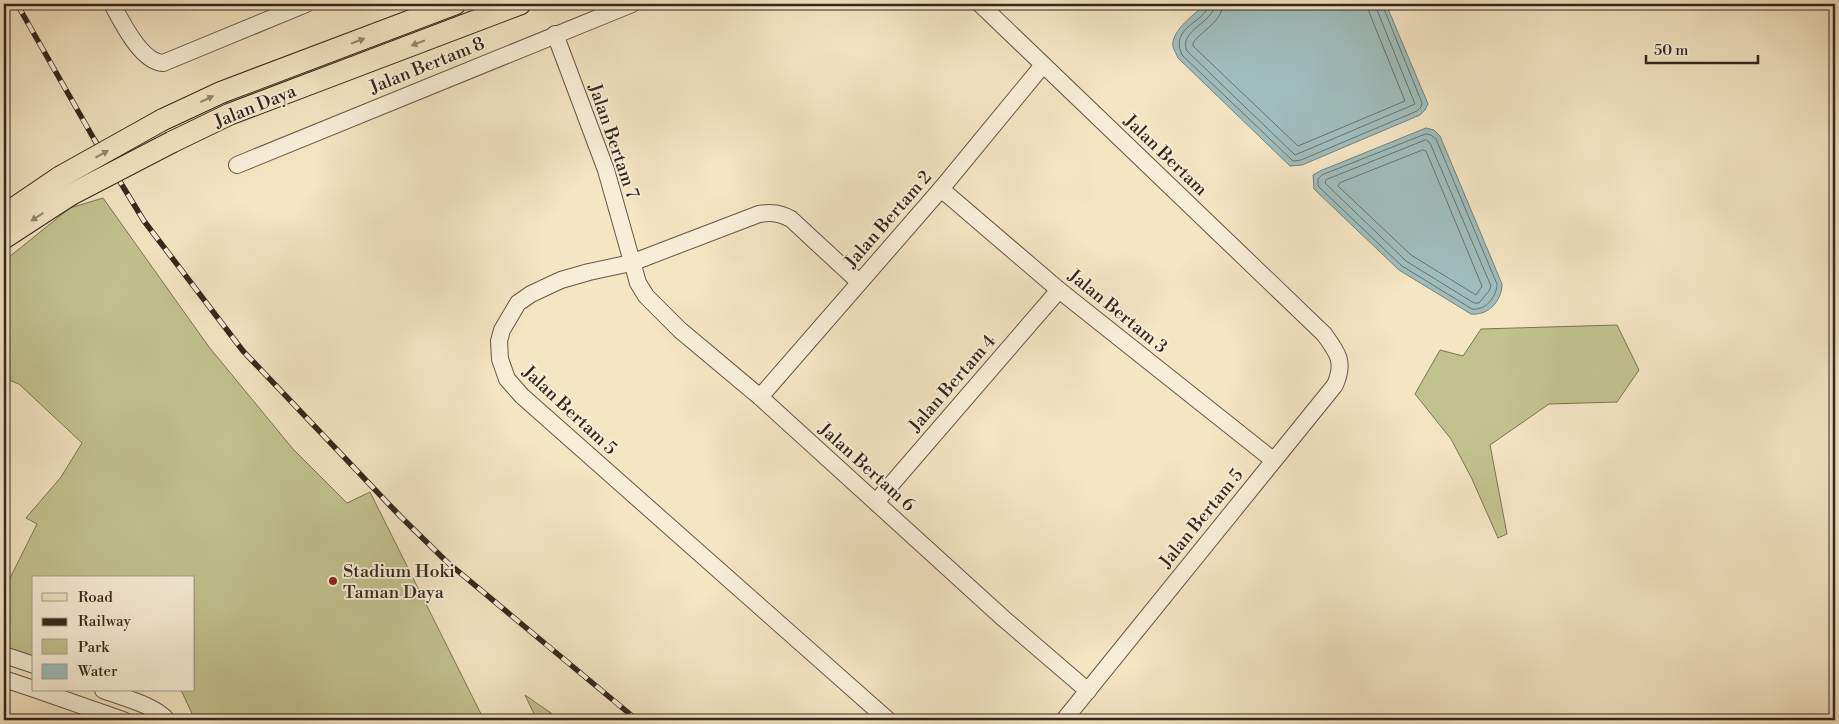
<svg xmlns="http://www.w3.org/2000/svg" width="1839" height="724" viewBox="0 0 1839 724" font-family="'Libre Bodoni',serif">
<style>
.green{fill:#c2c28f;stroke:#7c7456}
.water{fill:#9fbdbc;stroke:#75817c}
.lines{fill:none;stroke-linecap:round;stroke-linejoin:round}
.shore{stroke:#6a726c;stroke-width:1}
.minor-casing{stroke:#665646;stroke-width:18}
.major-casing{stroke:#36271d;stroke-width:23}
.minor{stroke:#f8eed8;stroke-width:16}
.major{stroke:#f4e5c3;stroke-width:21}
.rail-casing{stroke:#36271d;stroke-width:5.5}
.rail{stroke:#f8eed8;stroke-width:4;stroke-dasharray:11;stroke-linecap:butt}
.major-bridge-casing{stroke:#36271d;stroke-width:23;stroke-linecap:butt}
.major-bridge{stroke:#f4e5c3;stroke-width:21}
.oneway{fill:#958670}
.poi-dot{fill:#8f2418;stroke:#f8eed8;stroke-width:2}
.labels{text-anchor:middle;stroke-width:4;stroke-linejoin:round;paint-order:stroke}
.street-label{font-size:18px;fill:#36271d;stroke:#f8eed8}
.poi-label{font-size:18px;fill:#36271d;stroke:#f8eed8;text-anchor:start}
</style>
<rect width="100%" height="100%" fill="#f4e5c3"/>
<filter id="stains"><feTurbulence type="fractalNoise" baseFrequency=".004" numOctaves="4"/><feColorMatrix values="0 0 0 0 .2 0 0 0 0 .09 0 0 0 0 .02 0 0 0 .5 -.17"/></filter>
<radialGradient id="worn" r=".72"><stop offset=".6" stop-color="#630" stop-opacity="0"/><stop offset="1" stop-color="#630" stop-opacity=".3"/></radialGradient>
<!-- green -->
<g class="green">
<polygon points="103,198 209,347 293,449 347,503 370,492 484,720 195,720 181,690 194,690 194,578 34,578 34,659 4,650 4,590 37,524 26,518 61,477 82,443 19,384 4,378 4,261 70,208"/>
<polygon points="1617,325 1639,370 1617,402 1549,404 1490,445 1507,534 1498,538 1472,479 1451,439 1415,394 1440,350 1463,356 1481,329"/>
<polygon points="525,695 561,720 537,720"/>
</g>
<!-- water -->
<g class="water">
<path d="M1206,4h180l42,100 -3,6 -5,5 -118,50 -12,1 -112,-108c-1,-3 -4,-8 -5,-11 -3,-16 23,-34 33,-43z"/>
<path d="M1426,128l8,2 6,6 62,148c0,17 -14,32 -31,30l-72,-44 -85,-81 -1,-14 7,-4z"/>
</g>
<g class="lines">
<!-- shore -->
<g class="shore">
<path d="M1209,4c-3,19 -40,22 -27,51l111,106 8,-1 116,-49 4,-4 1,-4 -40,-99"/>
<path d="M1215,4c-1,19 -37,26 -28,47l108,104 120,-51 -38,-94 -1,-6"/>
<path d="M1223,4c-1,18 -21,26 -30,39v3l105,100 107,-45 -36,-89 -1,-8"/>
<path d="M1426,134l5,1 5,4 61,145c0,13 -12,27 -25,25l-70,-43 -84,-80v-7l4,-4z"/>
<polygon points="1426,140 1430,143 1491,286 1489,291 1479,303 1474,303 1406,261 1325,183 1326,180"/>
<polygon points="1423,150 1426,151 1482,286 1476,295 1411,255 1338,186 1340,183"/>
</g>
<defs>
<g id="minor">
<path d="M112,4c10,18 29,58 51,59l143,-59"/>
<path d="M980,4l344,330c14,19 21,28 11,51l-271,335"/>
<polyline points="555,34 606,170 638,283 646,296 680,330 760,397 1003,618 1088,691"/>
<polyline points="237,165 632,4"/>
<polyline points="941,189 1059,290 1273,460"/>
<path d="M859,282l-68,-63c-11,-6 -19,-7 -32,-5l-128,49 -42,9 -28,8 -30,14 -13,9 -16,27 -3,11 1,18 7,20 15,17 366,324"/>
<polyline points="760,397 941,189 1043,65"/>
<polyline points="876,502 1059,290"/>
<polyline points="4,655 34,665"/>
<polyline points="4,679 34,689"/>
<polyline points="37,690 123,720"/>
<path d="M103,690c18,7 52,15 64,30"/>
</g>
<g id="major">
<polyline points="162,120 222,92 455,4"/>
<polyline points="172,142 230,114 520,4"/>
<polyline points="4,215 60,177"/>
<polyline points="4,238 70,195"/>
</g>
</defs>
<!-- minor casing -->
<use href="#minor" class="minor-casing"/>
<!-- major casing -->
<use href="#major" class="major-casing"/>
<!-- minor -->
<use href="#minor" class="minor"/>
<!-- major -->
<use href="#major" class="major"/>
<defs>
<polyline id="rail" points="17,4 94,139 144,221 243,351 401,517 447,562 637,720"/>
</defs>
<!-- rail casing -->
<use href="#rail" class="rail-casing"/>
<!-- rail -->
<use href="#rail" class="rail"/>
<defs>
<g id="major-bridge">
<polyline points="60,177 162,120"/>
<polyline points="70,195 172,142"/>
</g>
</defs>
<!-- major-bridge casing -->
<use href="#major-bridge" class="major-bridge-casing"/>
<!-- major-bridge -->
<use href="#major-bridge" class="major-bridge"/>
</g>
<!-- one-way arrows -->
<defs><path id="oneway-solid" d="M-6-.8H1V-3.2L6.5 0L1 3.2V.8H-6Z" transform="scale(1.25)"/></defs>
<g class="oneway">
<use href="#oneway-solid" transform="translate(358 41) rotate(-21)"/>
<use href="#oneway-solid" transform="translate(418 43) rotate(159)"/>
<use href="#oneway-solid" transform="translate(207 99) rotate(-25)"/>
<use href="#oneway-solid" transform="translate(102 154) rotate(-29)"/>
<use href="#oneway-solid" transform="translate(37 217) rotate(147)"/>
</g>
<!-- markers -->
<circle class="poi-dot" cx="333" cy="581" r="5"/>
<g class="labels">
<!-- street labels -->
<g class="street-label">
<text transform="translate(427 65) rotate(-22)" y="6">Jalan Bertam 8</text>
<text transform="translate(255 106) rotate(-22)" y="6">Jalan Daya</text>
<text transform="translate(614 141) rotate(71)" y="6">Jalan Bertam 7</text>
<text transform="translate(1166 155) rotate(44)" y="6">Jalan Bertam</text>
<text transform="translate(888 219) rotate(-49)" y="6">Jalan Bertam 2</text>
<text transform="translate(1118 311) rotate(39)" y="6">Jalan Bertam 3</text>
<text transform="translate(952 383) rotate(-49)" y="6">Jalan Bertam 4</text>
<text transform="translate(570 410) rotate(43)" y="6">Jalan Bertam 5</text>
<text transform="translate(867 467) rotate(42)" y="6">Jalan Bertam 6</text>
<text transform="translate(1201 518) rotate(-51)" y="6">Jalan Bertam 5</text>
</g>
<!-- poi labels -->
<g class="poi-label">
<text x="343" y="577">Stadium Hoki<tspan x="343" dy="21">Taman Daya</tspan></text>
</g>
</g>
<!-- margin -->
<rect width="1839" height="724" fill="none" stroke="#f4e5c3" stroke-width="20"/>
<rect x="5" y="5" width="1829" height="714" fill="none" stroke="#36271d" stroke-width="2.5"/>
<rect x="10" y="10" width="1819" height="704" fill="none" stroke="#36271d"/>
<!-- legend -->
<rect x="32" y="576" width="162" height="115" fill="#f8eed8" stroke="#aa9e8d"/>
<rect x="42" y="593" width="25" height="8" fill="#f4e5c3" stroke="#aa9e8d"/>
<text x="78" y="602" font-size="15" fill="#36271d">Road</text>
<rect x="42" y="618" width="25" height="8" fill="#36271d" stroke="#aa9e8d"/>
<text x="78" y="626" font-size="15" fill="#36271d">Railway</text>
<rect x="42" y="639" width="25" height="15" fill="#c2c28f" stroke="#aa9e8d"/>
<text x="78" y="652" font-size="15" fill="#36271d">Park</text>
<rect x="42" y="664" width="25" height="15" fill="#9fbdbc" stroke="#aa9e8d"/>
<text x="78" y="676" font-size="15" fill="#36271d">Water</text>
<!-- scale -->
<path d="M1646 55v8h112v-8" fill="none" stroke="#36271d" stroke-width="2.5"/>
<text x="1654" y="55" font-size="15" fill="#36271d" stroke="#f8eed8" stroke-width="4" paint-order="stroke">50 m</text>
<rect width="100%" height="100%" filter="url(#stains)"/>
<rect width="100%" height="100%" fill="url(#worn)"/>
</svg>
